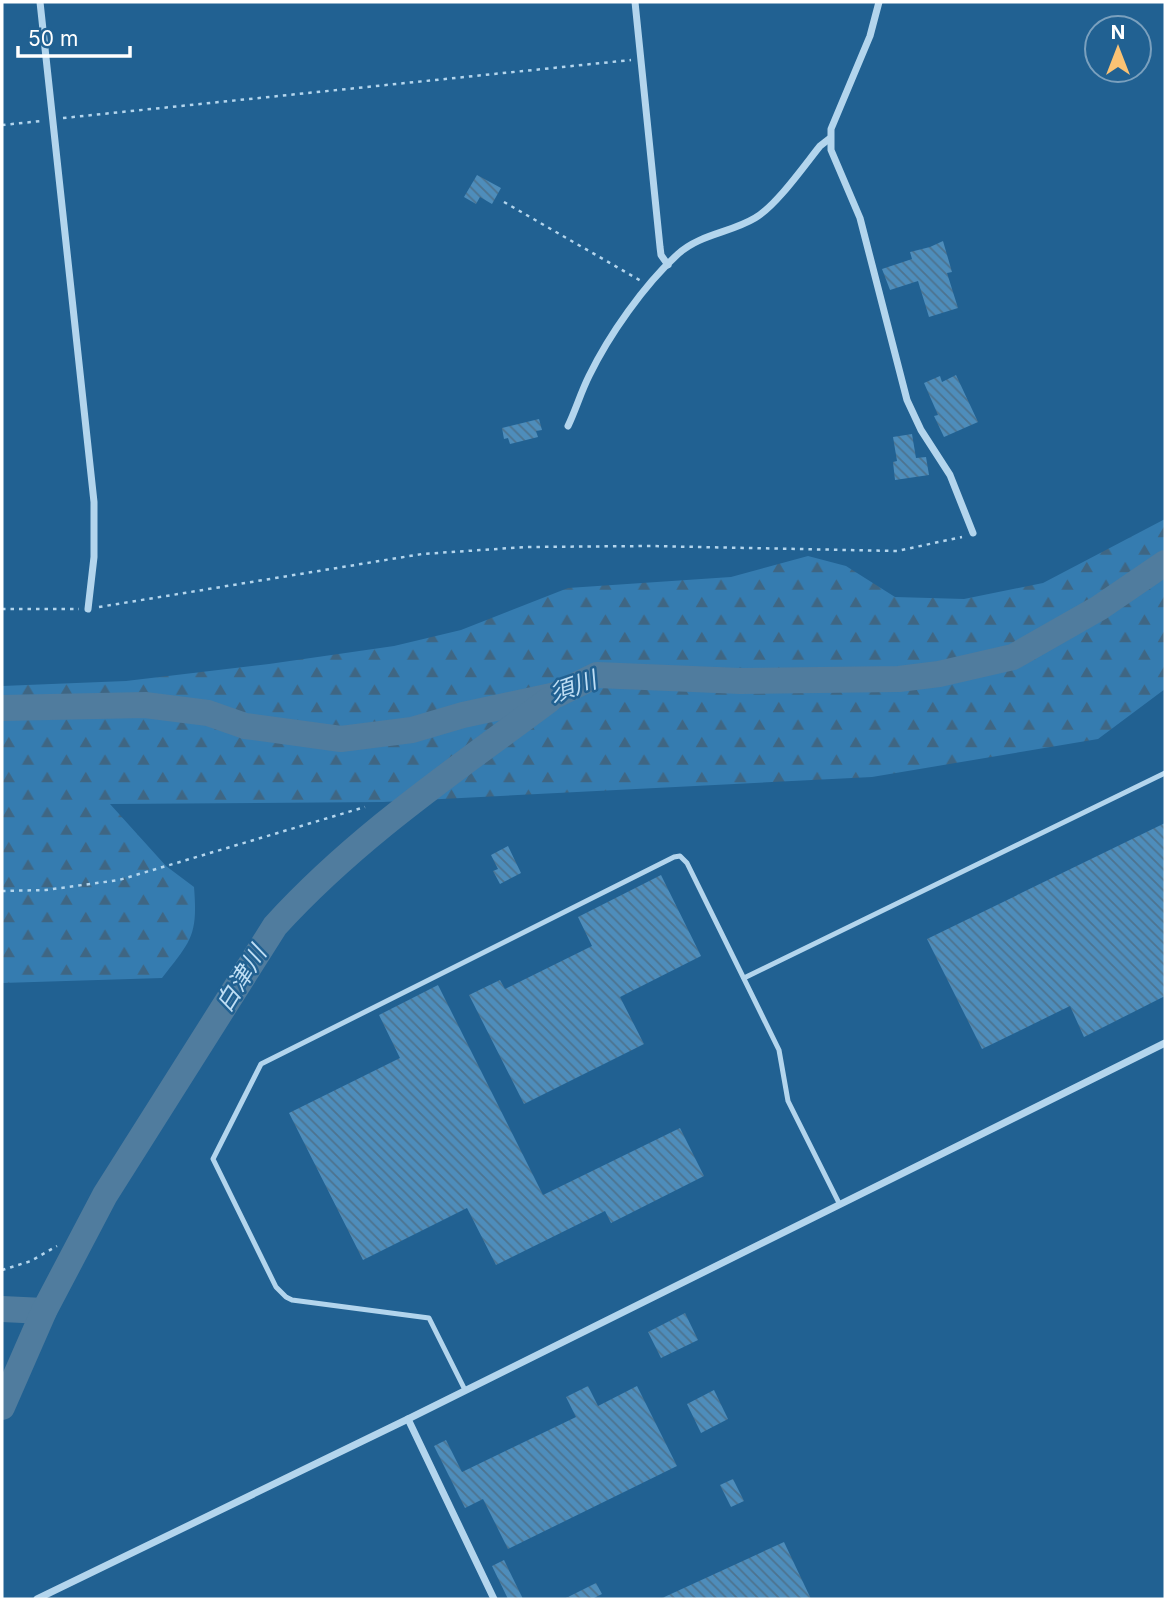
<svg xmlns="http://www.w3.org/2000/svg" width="1167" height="1601" viewBox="0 0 1167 1601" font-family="Inter,'Noto Sans JP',sans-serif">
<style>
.forest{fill:url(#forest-firs)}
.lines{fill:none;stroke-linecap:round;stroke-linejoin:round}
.river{stroke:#507c9e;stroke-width:26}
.building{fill:url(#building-back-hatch)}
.path{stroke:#b3d5ed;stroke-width:2.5;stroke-dasharray:3.5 5;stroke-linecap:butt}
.service{stroke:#b3d5ed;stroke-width:5}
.minor{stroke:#b3d5ed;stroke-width:7}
.labels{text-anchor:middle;stroke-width:5;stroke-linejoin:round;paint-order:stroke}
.water-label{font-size:24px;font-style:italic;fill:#bfdef4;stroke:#216192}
</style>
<defs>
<pattern id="forest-firs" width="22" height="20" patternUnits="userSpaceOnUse" patternTransform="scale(1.75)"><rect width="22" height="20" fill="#357cb0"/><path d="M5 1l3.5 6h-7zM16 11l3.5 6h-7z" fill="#3f6683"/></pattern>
<pattern id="building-back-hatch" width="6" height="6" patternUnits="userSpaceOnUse" patternTransform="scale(1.75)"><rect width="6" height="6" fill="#4e8dbb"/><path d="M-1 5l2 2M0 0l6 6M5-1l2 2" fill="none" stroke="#4d738f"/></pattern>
</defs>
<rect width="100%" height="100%" fill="#216192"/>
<!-- forest -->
<path class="forest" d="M1165,519v170l-67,50 -226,38 -489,25 -273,2 56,62 28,21c4,49 -3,54 -32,91l-160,5v-297l124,-5 143,-17 125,-18 67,-16 107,-42 163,-11 77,-21 38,10 49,31 69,2 79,-16z"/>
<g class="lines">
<!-- river -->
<g class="river">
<polyline points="2,708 145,705 208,713 245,726 341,739 412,730 463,715 556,695 597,675 740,681 899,679 939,674 1013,657 1099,608 1165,563"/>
<polyline points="2,1309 44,1311"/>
<path d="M2,1407l42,-96 61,-116 170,-269c81,-89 179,-155 274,-226"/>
</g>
</g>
<!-- building -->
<g class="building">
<polygon points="477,175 501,188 492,204 480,197 476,204 464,197"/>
<polygon points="943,241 952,272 947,273 958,308 929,317 918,281 890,290 882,269 912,259 910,252 930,247"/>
<polygon points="956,375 978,422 944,437 934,416 938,415 924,383 940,376 942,382"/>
<polygon points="539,419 542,430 536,431 538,437 510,444 508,438 504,439 502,428"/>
<polygon points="912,434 916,458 926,457 929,475 895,480 893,462 897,461 893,437"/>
<polygon points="1165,823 1165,996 1084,1037 1070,1006 982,1049 927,939"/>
<polygon points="508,846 521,873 500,884 493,871 498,869 491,855"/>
<polygon points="661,875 701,956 620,997 644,1044 524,1104 469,995 500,980 505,989 592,946 578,917"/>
<polygon points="438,985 543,1195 680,1128 704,1176 611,1223 605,1211 496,1265 467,1208 363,1260 289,1113 400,1058 379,1015"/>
<polygon points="685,1313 698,1340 661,1358 648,1332"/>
<polygon points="588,1386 598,1406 637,1386 677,1466 508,1549 483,1499 465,1508 434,1446 446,1440 462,1472 576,1417 566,1397"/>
<polygon points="714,1390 728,1419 701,1433 687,1404"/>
<polygon points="733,1479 744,1501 731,1507 720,1485"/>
<polygon points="784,1542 811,1599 660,1599"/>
<polygon points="504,1560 523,1599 508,1599 492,1566"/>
<polygon points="596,1583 602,1594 592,1599 564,1599"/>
</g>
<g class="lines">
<!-- path -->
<g class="path">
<polyline points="63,118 631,60"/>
<polyline points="2,125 42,121"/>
<polyline points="504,202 641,281"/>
<polyline points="99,607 422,554 526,547 650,546 897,551 962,537"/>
<polyline points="2,609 79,609"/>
<polyline points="2,891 46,890 119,880 365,807"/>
<polyline points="2,1270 31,1261 57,1246"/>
</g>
<!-- service -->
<g class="service">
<polyline points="744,978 1165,773"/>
<polyline points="465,1390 429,1318 292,1300 286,1297 276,1287 213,1159 261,1064 674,857 680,856 687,863 779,1050 788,1101 839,1203"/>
</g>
<!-- minor -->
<g class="minor">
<polyline points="40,2 94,502 94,557 88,609"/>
<polyline points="635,2 660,247 661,255 668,265"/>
<polyline points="879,2 870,36 831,129 831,150 860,218 907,400 921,430 950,475 973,533"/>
<path d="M568,426c8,-17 13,-34 21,-50 20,-41 55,-91 89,-122 22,-20 52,-21 77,-36 21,-12 49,-52 65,-72l9,-7"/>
<polyline points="408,1419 494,1599"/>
<polyline points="37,1599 408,1419 1165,1043"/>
</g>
</g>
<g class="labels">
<!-- water labels -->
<g class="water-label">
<text transform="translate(573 687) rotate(-19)" y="8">須川</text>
<text transform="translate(241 979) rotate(-58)" y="8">白津川</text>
</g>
</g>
<!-- border -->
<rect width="1167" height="1601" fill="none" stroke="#ffffff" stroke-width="7"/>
<!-- north arrow -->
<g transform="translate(1118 49)"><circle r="33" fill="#216192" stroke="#7aa0be" stroke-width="2"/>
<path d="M0-5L12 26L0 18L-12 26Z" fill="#fac274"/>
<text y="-10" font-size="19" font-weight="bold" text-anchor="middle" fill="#ffffff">N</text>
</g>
<!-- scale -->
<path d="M18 46v10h112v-10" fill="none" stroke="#ffffff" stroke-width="3.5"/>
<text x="28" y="46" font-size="21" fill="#ffffff" stroke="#216192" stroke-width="5" paint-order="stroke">50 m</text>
</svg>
